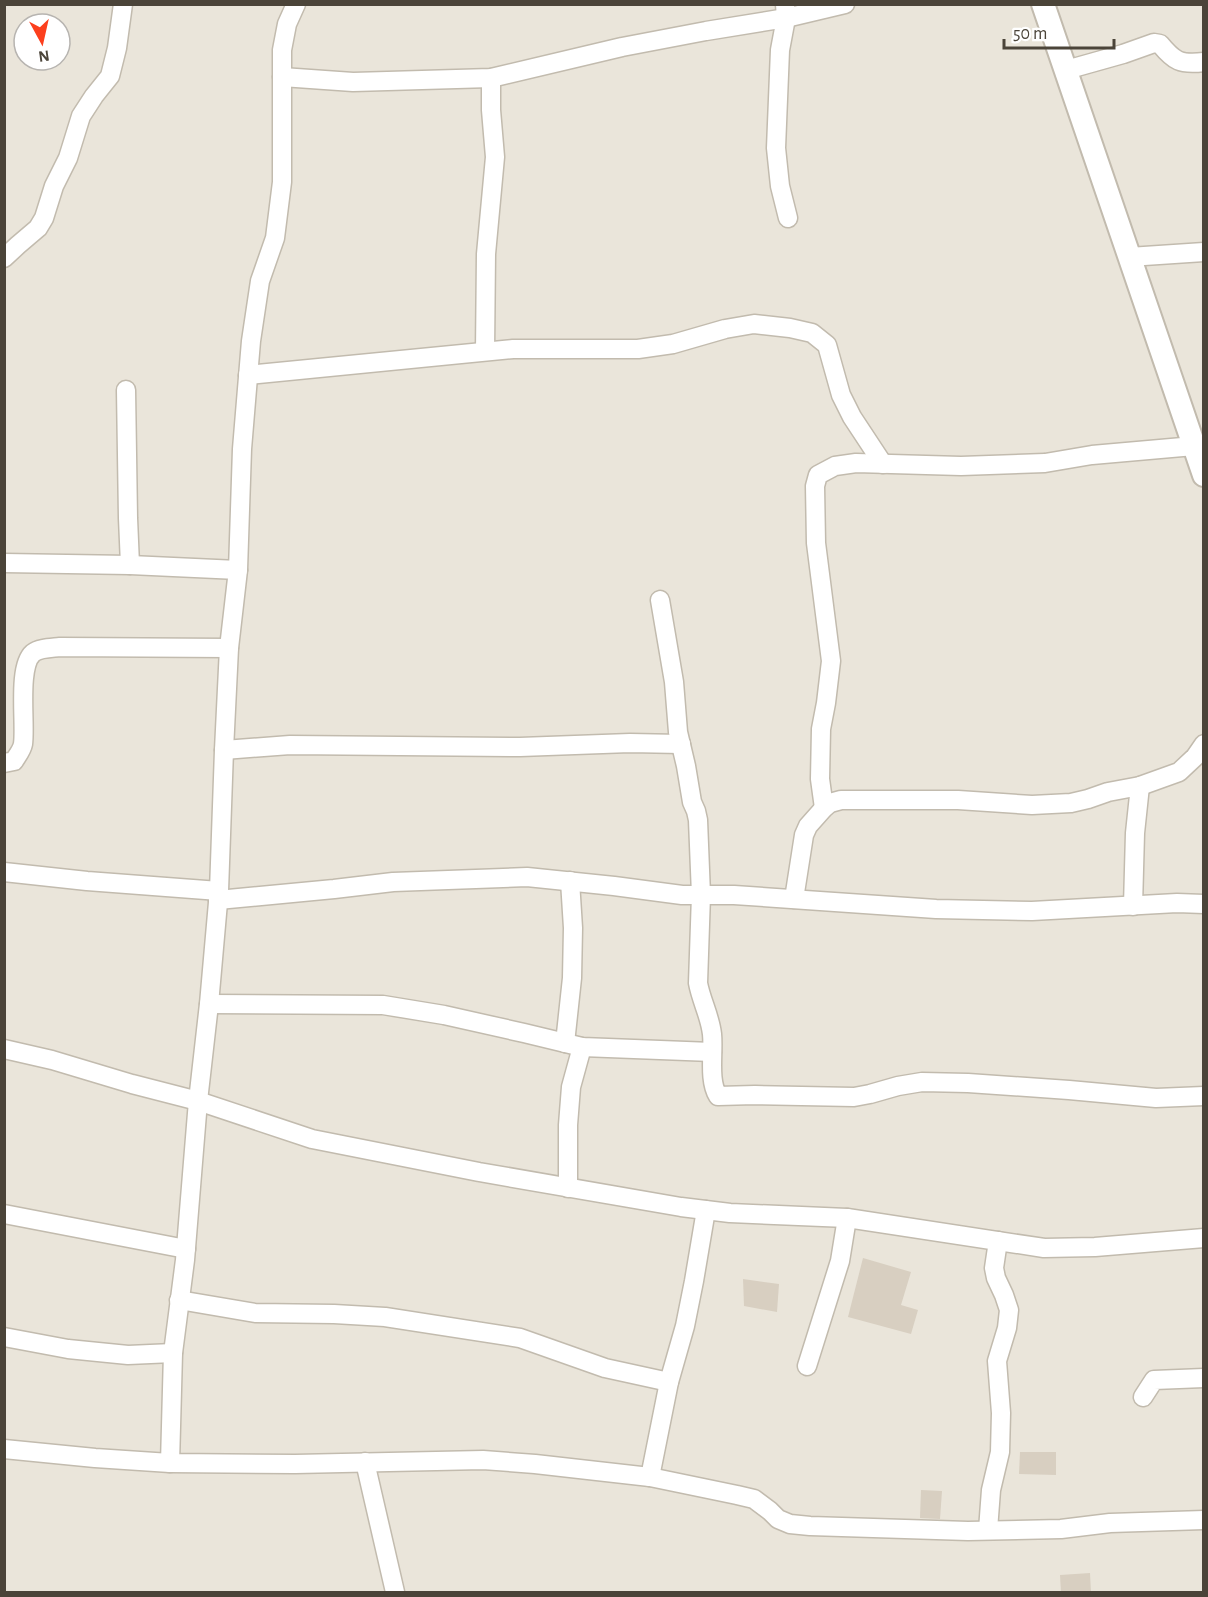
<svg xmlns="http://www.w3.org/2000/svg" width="1208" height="1597" viewBox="0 0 1208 1597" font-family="'Alegreya Sans',sans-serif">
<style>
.residential{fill:#eae5da;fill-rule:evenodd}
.building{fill:#d8cfc1}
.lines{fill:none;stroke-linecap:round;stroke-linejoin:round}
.minor-casing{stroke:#c2bbae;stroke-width:21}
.tertiary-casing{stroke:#c2bbae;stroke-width:26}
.minor{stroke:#fff;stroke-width:18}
.tertiary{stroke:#fff;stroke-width:22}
</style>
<rect width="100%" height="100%" fill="#f6f3ec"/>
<!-- residential -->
<path class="residential" d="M5,5h1198v1587h-1198zM24,24h36v36h-36z"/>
<!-- building -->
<g class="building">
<polygon points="863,1258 911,1272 901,1305 918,1310 911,1334 848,1317"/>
<polygon points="743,1279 779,1284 777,1312 744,1306"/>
<polygon points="1020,1452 1056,1452 1056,1475 1019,1474"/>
<polygon points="921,1490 942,1491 940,1519 920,1518"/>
<polygon points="1090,1573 1091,1593 1061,1593 1060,1575"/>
</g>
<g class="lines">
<defs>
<g id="minor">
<polyline points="785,4 786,18 780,50 776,148 780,186 788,218"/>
<path d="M1066,70l57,-16 31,-11 6,1c14,17 20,21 44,18"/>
<polyline points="282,77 353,82 491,78 622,47 706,31 786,18 845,4"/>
<polyline points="1129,257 1204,252"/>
<polyline points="4,258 18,245 38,228 44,218 54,186 68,158 81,116 94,96 110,76 117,48 123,4"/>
<polyline points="485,351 486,254 495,157 491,110 491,78"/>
<polyline points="248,375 513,349 638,349 673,344 725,329 754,324 790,328 812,333 827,345 841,395 852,417 883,464"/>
<polyline points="126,390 128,518 130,565"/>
<polyline points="4,563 130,565 238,570"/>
<path d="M660,600l14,82 4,50 8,34 6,36 4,9 2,9 3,75 -3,88c3,17 12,33 14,51 2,18 -4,46 6,62l37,-1 99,2 16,-3 28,-8 24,-4 46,1 101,7 87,8 48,-2"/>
<polyline points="224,750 290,745 520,747 630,743 681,744"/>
<path d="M4,763l10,-2c3,-5 8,-11 9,-17 3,-20 -6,-77 10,-91 6,-5 19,-5 27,-6l169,1"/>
<polyline points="824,808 820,779 821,729 826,703 831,661 816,543 815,486 818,475 835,466 856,463 961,466 1045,463 1092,455 1194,446"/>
<polyline points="4,872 87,881 219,891"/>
<polyline points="794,899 804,835 808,826 824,808 830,803 841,800 958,800 1032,805 1071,803 1088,799 1108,792 1140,786 1179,772 1195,757 1204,744"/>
<polyline points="218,900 334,889 393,882 527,877 614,886 682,895 734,895 936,909 1032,911 1177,903 1204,904"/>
<polyline points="1133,906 1135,833 1140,786"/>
<polyline points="209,1004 383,1005 444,1015 524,1033 582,1047 712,1052"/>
<polyline points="565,1043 572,978 573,928 570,881"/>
<polyline points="4,1049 52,1060 132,1084 198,1101 312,1139 479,1172 681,1207 730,1213 847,1218 1044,1248 1095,1247 1204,1238"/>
<polyline points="568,1188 568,1125 571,1087 582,1047"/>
<polyline points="4,1214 186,1249"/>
<polyline points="179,1300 255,1313 334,1314 385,1317 520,1338 605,1368 669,1382"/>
<polyline points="4,1337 68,1349 128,1355 173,1353"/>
<polyline points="807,1366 840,1261 847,1218"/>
<polyline points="1143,1397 1154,1380 1204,1378"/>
<polyline points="4,1449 95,1458 170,1463 295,1464 483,1460 535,1464 650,1477 737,1495 754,1499 770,1511 778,1519 790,1524 810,1526 968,1531 1061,1529 1110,1523 1204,1520"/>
<polyline points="365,1462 395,1592"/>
<polyline points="170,1463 173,1353 185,1260 198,1101 209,1004 219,891 224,750 229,648 238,570 242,449 251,341 260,281 275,238 282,182 282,50 287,24 296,4"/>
<polyline points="650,1477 669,1382 685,1326 694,1281 706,1210"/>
<polyline points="988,1530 991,1490 1000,1452 1001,1413 997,1361 1007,1328 1009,1310 1004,1295 996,1278 994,1268 998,1241"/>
</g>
<polyline id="tertiary" points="1043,4 1204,475"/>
</defs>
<!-- minor casing -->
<use href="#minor" class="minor-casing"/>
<!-- tertiary casing -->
<use href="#tertiary" class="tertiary-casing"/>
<!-- minor -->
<use href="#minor" class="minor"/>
<!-- tertiary -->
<use href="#tertiary" class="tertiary"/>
</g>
<!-- border -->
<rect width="1208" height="1597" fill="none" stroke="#4b4439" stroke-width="12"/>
<!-- north arrow -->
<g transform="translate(42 42) rotate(172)"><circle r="28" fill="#ffffff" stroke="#b7b4b0" stroke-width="1.5"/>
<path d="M0-4.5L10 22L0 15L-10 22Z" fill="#fc3f1d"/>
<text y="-9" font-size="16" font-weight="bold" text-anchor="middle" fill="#4b4439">N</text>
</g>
<!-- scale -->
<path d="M1004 39v9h110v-9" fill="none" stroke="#4b4439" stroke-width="3"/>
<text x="1013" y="39" font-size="18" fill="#4b4439" stroke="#ffffff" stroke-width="4.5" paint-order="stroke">50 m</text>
</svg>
